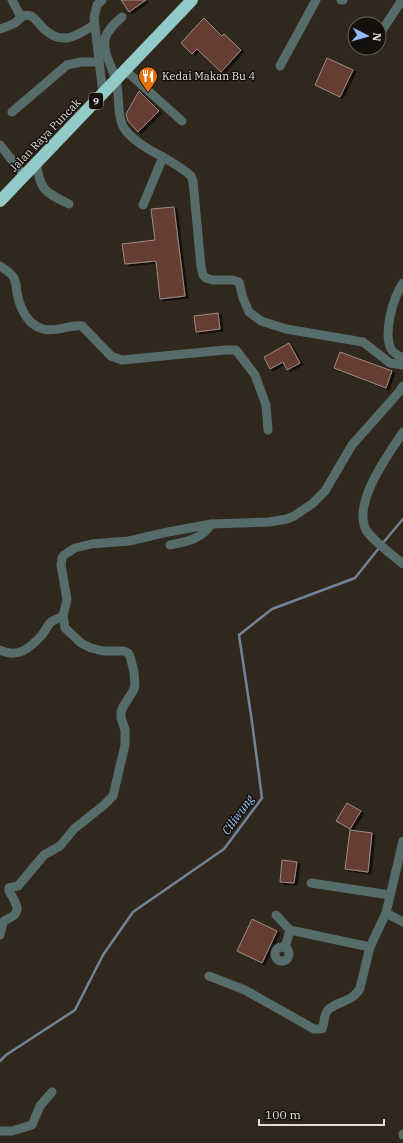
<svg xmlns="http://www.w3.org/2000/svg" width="403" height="1143" viewBox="0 0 403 1143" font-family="'IBM Plex Serif',serif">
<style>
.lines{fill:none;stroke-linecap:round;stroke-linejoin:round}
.stream{stroke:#728397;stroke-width:2.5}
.building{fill:#653e30;stroke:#9c8c86;filter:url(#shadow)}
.minor{stroke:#566c6a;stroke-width:9}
.highway{stroke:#91cac6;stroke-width:12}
.labels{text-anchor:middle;stroke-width:3;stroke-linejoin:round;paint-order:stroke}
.shield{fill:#14100c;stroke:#a5a09a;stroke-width:1}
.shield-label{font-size:10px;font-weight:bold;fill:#e3ddd7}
.poi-label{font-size:11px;fill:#e3ddd7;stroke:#14100c;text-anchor:start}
.street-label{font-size:11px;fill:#e3ddd7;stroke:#14100c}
.water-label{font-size:12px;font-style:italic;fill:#99c6fb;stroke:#14100c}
</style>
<defs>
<filter id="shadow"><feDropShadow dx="3" dy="2" stdDeviation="0" flood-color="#0009"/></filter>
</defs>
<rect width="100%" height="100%" fill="#30271d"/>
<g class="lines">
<!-- stream -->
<g class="stream">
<polyline points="382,544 403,519"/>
<polyline points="0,1061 6,1055 75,1010 103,955 133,912 224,849 262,798 252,722 239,635 272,609 355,578 379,548"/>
</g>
</g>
<!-- building -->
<g class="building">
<polygon points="121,0 146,0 129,12"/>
<polygon points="204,18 222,36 224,34 241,50 221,72 197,49 192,54 181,43"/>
<polygon points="327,58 353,70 340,97 315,85"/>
<polygon points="139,91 159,111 138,132 128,121 126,114"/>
<polygon points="174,207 185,296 160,299 156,261 125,264 122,244 155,240 151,209"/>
<polygon points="218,313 220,329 196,332 194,316"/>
<polygon points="289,343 300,363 287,370 283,362 270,369 264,357"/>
<polygon points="340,352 392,371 386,388 334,368"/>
<polygon points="347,803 361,811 350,829 336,821"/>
<polygon points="350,830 372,833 368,872 345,869"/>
<polygon points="282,860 297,862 294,883 280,882"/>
<polygon points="252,919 277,931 262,963 237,951"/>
</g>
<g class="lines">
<!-- minor -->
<g class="minor">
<polyline points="12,0 21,17"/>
<polyline points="102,0 97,5 94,18 103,94"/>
<polyline points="341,0 343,0"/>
<path d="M122,17c-7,6 -15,13 -17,22 -2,15 7,27 11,41 4,14 0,39 10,51 17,20 46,27 65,45l2,5 8,86 2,8 3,3 7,2h20l6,2 4,16 6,14 12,9 25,8 77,13 27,21 13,2"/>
<path d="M0,29c5,-2 10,-3 15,-6 4,-3 8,-10 16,-7 4,2 9,9 13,13 18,17 33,7 50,-4"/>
<polyline points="379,35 402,0"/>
<polyline points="280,66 316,0"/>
<polyline points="125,70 182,121"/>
<polyline points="12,112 67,65 81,62 98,62"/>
<polyline points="0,145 24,175"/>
<path d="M36,162c4,28 8,30 33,42"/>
<polyline points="143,205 163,157"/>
<path d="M0,266c5,3 11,7 14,12 2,5 3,10 3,15 3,15 9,31 26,36 13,4 27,-5 39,-3l29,30 11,4 103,-10h11l19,25 11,30 2,25"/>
<path d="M403,283c-10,15 -20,49 -12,66 2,4 9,7 12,10"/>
<path d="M403,432c-14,22 -49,68 -38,96 4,10 29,28 38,36"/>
<path d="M170,545c15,-3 33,-6 41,-21"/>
<path d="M0,650c18,9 30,-2 42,-15 3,-4 5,-9 9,-13 3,-2 8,-4 12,-6"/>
<polyline points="311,883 390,895"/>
<polyline points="386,913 403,922"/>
<polyline points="276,915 290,930 370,947"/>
<path d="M0,935l3,-13c3,-3 8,-4 11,-7 8,-6 -2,-18 -5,-24v-3l9,-2 26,-31 16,-9 14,-17 30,-24 9,-9 12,-51v-15l-4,-12v-6l2,-5 10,-16 2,-5 -1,-14 -4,-16 -2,-3 -4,-2h-21l-12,-3 -10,-5 -16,-15 -2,-12 4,-16 -6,-35 1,-7 2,-3 11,-7 16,-4 38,-3 34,-8 48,-9 58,-2 18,-3 7,-3 18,-12 13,-13 27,-46 47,-53 4,-6"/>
<circle cx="282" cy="954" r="7"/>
<polyline points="285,948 290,930"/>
<path d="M209,976l36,14 69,39h8c3,-6 1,-15 7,-20 10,-8 25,-8 31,-21l10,-41 16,-34 17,-72"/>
<polyline points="0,1131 12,1131 32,1125 40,1106 52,1092"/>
<polyline points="403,1134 403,1135"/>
</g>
<!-- highway -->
<polyline class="highway" points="0,201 192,0"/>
</g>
<!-- icons -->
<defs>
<symbol id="restaurant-pin" viewBox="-11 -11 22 30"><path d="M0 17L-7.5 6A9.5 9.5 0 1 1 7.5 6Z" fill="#e8710a" stroke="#14100c"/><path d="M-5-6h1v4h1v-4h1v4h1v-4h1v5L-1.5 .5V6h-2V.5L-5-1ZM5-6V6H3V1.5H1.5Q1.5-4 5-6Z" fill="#fff"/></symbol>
</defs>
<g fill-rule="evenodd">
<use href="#restaurant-pin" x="137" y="65" width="22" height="30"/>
</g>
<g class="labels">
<!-- shield labels -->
<rect class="shield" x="89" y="93" width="14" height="16" rx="3"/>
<g class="shield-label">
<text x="96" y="105">9</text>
</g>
<!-- poi labels -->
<g class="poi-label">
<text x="162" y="80">Kedai Makan Bu 4</text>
</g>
<!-- street labels -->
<g class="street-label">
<text transform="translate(45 135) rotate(-46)" y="4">Jalan Raya Puncak</text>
</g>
<!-- water labels -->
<g class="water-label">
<text transform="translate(238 815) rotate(-54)" y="4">Ciliwung</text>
</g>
</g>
<!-- north arrow -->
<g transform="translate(367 36) rotate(96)"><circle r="19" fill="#14100c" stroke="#67625d"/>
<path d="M0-3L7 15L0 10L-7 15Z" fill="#93b7fd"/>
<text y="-6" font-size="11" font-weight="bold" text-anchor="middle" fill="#e3ddd7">N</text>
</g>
<!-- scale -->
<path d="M259 1119v6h125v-6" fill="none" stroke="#e3ddd7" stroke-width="2"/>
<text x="265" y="1119" font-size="12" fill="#e3ddd7" stroke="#14100c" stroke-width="3" paint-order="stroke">100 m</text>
</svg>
